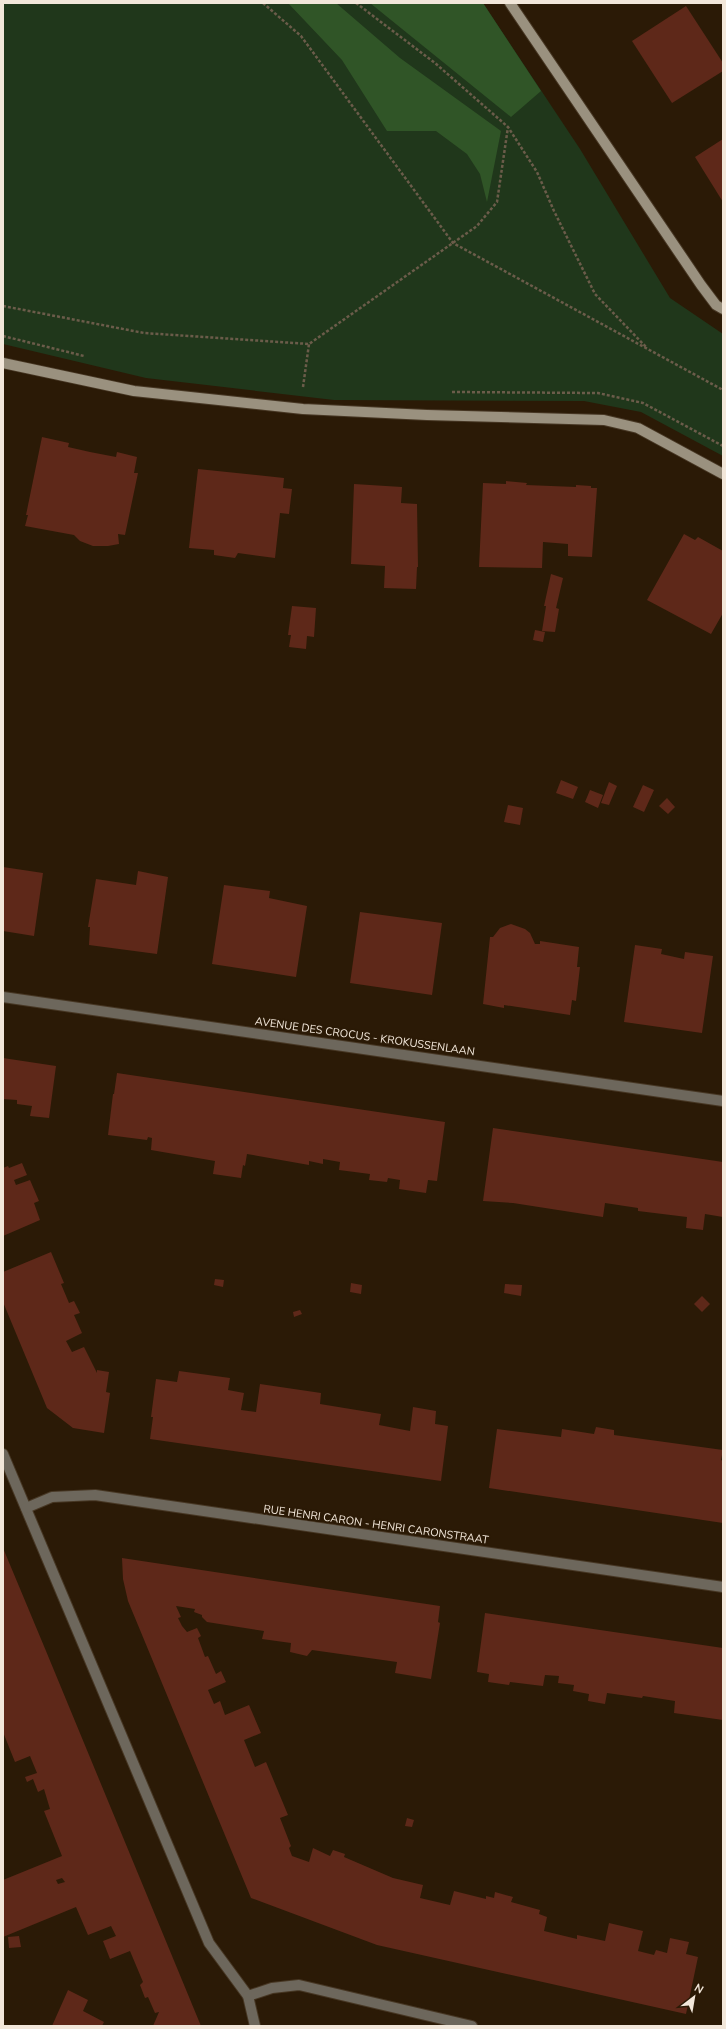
<svg xmlns="http://www.w3.org/2000/svg" width="726" height="2029" viewBox="0 0 726 2029" font-family="'Nunito Sans',sans-serif">
<style>
.green{fill:#20371b}
.forest{fill:#305527}
.building{fill:#5e2819;fill-rule:evenodd}
.lines{fill:none;stroke-linecap:round;stroke-linejoin:round}
.street-casing{stroke:#473724;stroke-width:12}
.secondary-casing{stroke:#473724;stroke-width:12}
.path{stroke:#6b5c4a;stroke-width:2.5;stroke-dasharray:3 2;stroke-linecap:butt}
.street{stroke:#6d675c;stroke-width:10}
.secondary{stroke:#9a917f;stroke-width:10}
.labels{text-anchor:middle;stroke-width:4;stroke-linejoin:round;paint-order:stroke}
.street-label{font-size:11px;fill:#f2e7da;stroke:#2b1a06}
</style>
<rect width="100%" height="100%" fill="#2b1a06"/>
<!-- green -->
<polygon class="green" points="3,3 483,3 580,149 670,298 723,334 723,456 641,412 584,401 334,400 146,378 3,344"/>
<!-- forest -->
<g class="forest">
<polygon points="288,3 336,3 400,58 501,131 487,202 480,174 467,154 436,131 387,131 342,60"/>
<polygon points="370,3 483,3 541,91 511,117"/>
</g>
<!-- building -->
<g class="building">
<polygon points="686,6 723,63 723,71 672,103 632,41"/>
<polygon points="723,139 723,202 695,157"/>
<polygon points="42,437 69,443 68,447 90,452 116,457 117,452 137,457 134,473 138,473 125,535 118,534 119,544 108,546 93,546 80,541 74,535 25,526 28,515 26,515"/>
<polygon points="198,469 284,478 283,488 292,489 289,514 280,513 275,558 238,553 235,558 214,555 214,550 189,548"/>
<polygon points="506,481 527,483 526,485 576,487 576,485 591,486 591,488 597,488 592,557 568,556 568,544 543,542 542,568 479,567 483,483 506,484"/>
<polygon points="354,484 402,487 401,503 417,504 418,567 417,567 416,589 384,588 385,566 351,564"/>
<polygon points="684,534 695,540 698,537 723,551 723,613 711,634 647,600"/>
<polygon points="551,574 563,578 556,608 559,609 555,632 542,631 546,606 544,606"/>
<polygon points="292,606 316,608 314,637 307,636 306,649 289,647 291,635 288,635"/>
<polygon points="535,630 545,632 543,642 533,640"/>
<polygon points="561,780 578,787 573,799 556,793"/>
<polygon points="609,782 617,786 609,805 601,803"/>
<polygon points="643,785 654,790 644,812 633,807"/>
<polygon points="590,790 603,795 598,808 585,802"/>
<polygon points="667,798 675,807 668,814 659,806"/>
<polygon points="508,805 523,808 520,825 504,822"/>
<polygon points="3,867 43,873 34,936 3,931"/>
<polygon points="138,871 168,877 157,954 89,945 90,927 88,927 96,879 136,885"/>
<polygon points="224,885 270,891 269,898 307,906 296,977 212,964"/>
<polygon points="360,912 442,923 432,995 350,983"/>
<polygon points="511,924 525,929 530,933 535,944 540,944 540,941 579,947 577,967 580,967 576,1001 572,1000 570,1015 504,1005 504,1008 483,1004 490,937 493,937 500,928"/>
<polygon points="635,945 662,949 661,954 684,959 685,952 713,956 702,1033 624,1022"/>
<polygon points="3,1058 56,1066 49,1118 30,1116 32,1106 17,1104 17,1100 3,1099"/>
<polygon points="117,1073 445,1122 437,1181 428,1180 426,1193 399,1189 400,1180 388,1178 387,1182 369,1180 370,1174 339,1170 340,1162 323,1159 323,1164 309,1161 309,1165 247,1154 245,1166 243,1165 241,1178 213,1174 215,1161 151,1150 152,1138 148,1137 147,1140 108,1135 113,1094 114,1094"/>
<polygon points="493,1128 723,1162 723,1217 705,1214 703,1230 686,1228 687,1217 638,1211 638,1208 605,1203 603,1217 513,1203 483,1201"/>
<polygon points="22,1163 27,1175 14,1180 16,1185 30,1180 39,1201 34,1203 40,1220 3,1236 3,1168 8,1166 9,1168"/>
<polygon points="51,1252 64,1283 61,1284 69,1303 74,1301 80,1313 74,1315 82,1333 66,1341 72,1352 84,1347 97,1373 97,1370 109,1372 106,1392 110,1393 104,1433 73,1428 47,1408 3,1302 3,1272"/>
<polygon points="215,1279 224,1280 223,1287 214,1285"/>
<polygon points="351,1283 362,1285 361,1294 350,1292"/>
<polygon points="505,1284 522,1285 521,1296 504,1293"/>
<polygon points="702,1296 710,1304 702,1312 694,1304"/>
<polygon points="300,1310 302,1314 294,1317 293,1312"/>
<polygon points="179,1371 230,1378 228,1390 244,1393 241,1410 256,1412 260,1384 321,1393 320,1404 381,1414 379,1425 410,1431 413,1407 436,1411 435,1424 448,1426 441,1481 150,1439 153,1417 151,1417 156,1379 177,1382"/>
<polygon points="596,1427 614,1430 614,1435 723,1450 721,1460 723,1461 723,1523 489,1488 497,1429 561,1437 562,1429 594,1434"/>
<path d="M3,1548l43,103 155,375h-48l6,-14 -4,1 -7,-16 -3,1 -5,-13 3,-3 -13,-31 -20,8 -7,-18 13,-5 -5,-10 -23,9 -12,-28 -73,30v-57l59,-24 -18,-45 6,-2 -6,-20 -6,3 -5,-13 -6,3 -2,-5 12,-4 -7,-17 -15,6 -12,-30zM62,1878l3,4 -7,2 -2,-4z"/>
<polygon points="122,1558 440,1606 438,1622 440,1623 431,1679 395,1673 397,1662 312,1650 307,1656 290,1652 291,1643 262,1639 264,1631 207,1622 202,1617 202,1615 194,1612 195,1609 176,1606 181,1617 178,1618 182,1626 187,1632 197,1628 201,1636 198,1638 205,1657 208,1656 216,1674 221,1671 226,1682 208,1690 214,1704 220,1701 225,1715 249,1705 261,1733 244,1740 255,1767 266,1762 288,1815 280,1818 291,1846 289,1848 292,1856 309,1862 313,1848 330,1856 333,1850 345,1854 344,1857 393,1878 423,1885 420,1898 450,1905 454,1891 486,1899 486,1896 494,1898 495,1892 513,1897 511,1902 540,1910 539,1914 547,1917 544,1931 577,1939 577,1935 605,1941 609,1923 643,1931 638,1951 654,1955 656,1950 667,1953 670,1938 689,1942 686,1954 698,1957 686,2014 377,1945 251,1898 128,1601 123,1579"/>
<polygon points="485,1613 723,1648 723,1720 674,1713 675,1701 643,1696 642,1698 607,1693 605,1704 588,1701 589,1694 573,1691 574,1685 558,1683 559,1676 545,1675 543,1686 510,1682 509,1685 488,1682 489,1674 477,1672"/>
<polygon points="407,1818 414,1820 412,1827 405,1826"/>
<polygon points="19,1936 21,1947 9,1948 8,1937"/>
<polygon points="68,1990 88,2000 83,2011 104,2022 102,2026 52,2026"/>
</g>
<g class="lines">
<defs>
<g id="street">
<polyline points="3,997 723,1101"/>
<polyline points="3,1454 209,1943 248,1996 255,2026"/>
<polyline points="26,1508 52,1497 95,1495 723,1587"/>
<polyline points="248,1996 272,1988 299,1985 472,2026"/>
</g>
<g id="secondary">
<polyline points="510,3 701,285 716,305 723,309"/>
<polyline points="3,363 134,391 303,409 427,415 604,420 638,428 723,474"/>
</g>
</defs>
<!-- street casing -->
<use href="#street" class="street-casing"/>
<!-- secondary casing -->
<use href="#secondary" class="secondary-casing"/>
<!-- path -->
<g class="path">
<polyline points="263,3 301,36 453,243 723,390"/>
<polyline points="356,3 435,63 508,127 537,172 554,211 595,294 646,347"/>
<polyline points="3,306 144,333 309,344 477,226 497,202 508,127"/>
<polyline points="3,336 84,356"/>
<polyline points="303,387 309,344"/>
<polyline points="452,392 598,393 643,403 723,446"/>
</g>
<!-- street -->
<use href="#street" class="street"/>
<!-- secondary -->
<use href="#secondary" class="secondary"/>
</g>
<g class="labels">
<!-- street labels -->
<g class="street-label">
<text transform="translate(365 1036) rotate(8)" y="4">AVENUE DES CROCUS - KROKUSSENLAAN</text>
<text transform="translate(376 1524) rotate(8)" y="4">RUE HENRI CARON - HENRI CARONSTRAAT</text>
</g>
</g>
<!-- border -->
<rect width="726" height="2029" fill="none" stroke="#f2e7da" stroke-width="8"/>
<!-- north arrow -->
<g transform="translate(694 1997) rotate(31)" stroke="#2b1a06" stroke-width="3" paint-order="stroke">
<path d="M0-3L7 15L0 10L-7 15Z" fill="#f2e7da"/>
<text y="-6" font-size="11" font-weight="bold" text-anchor="middle" fill="#f2e7da">N</text>
</g>
</svg>
